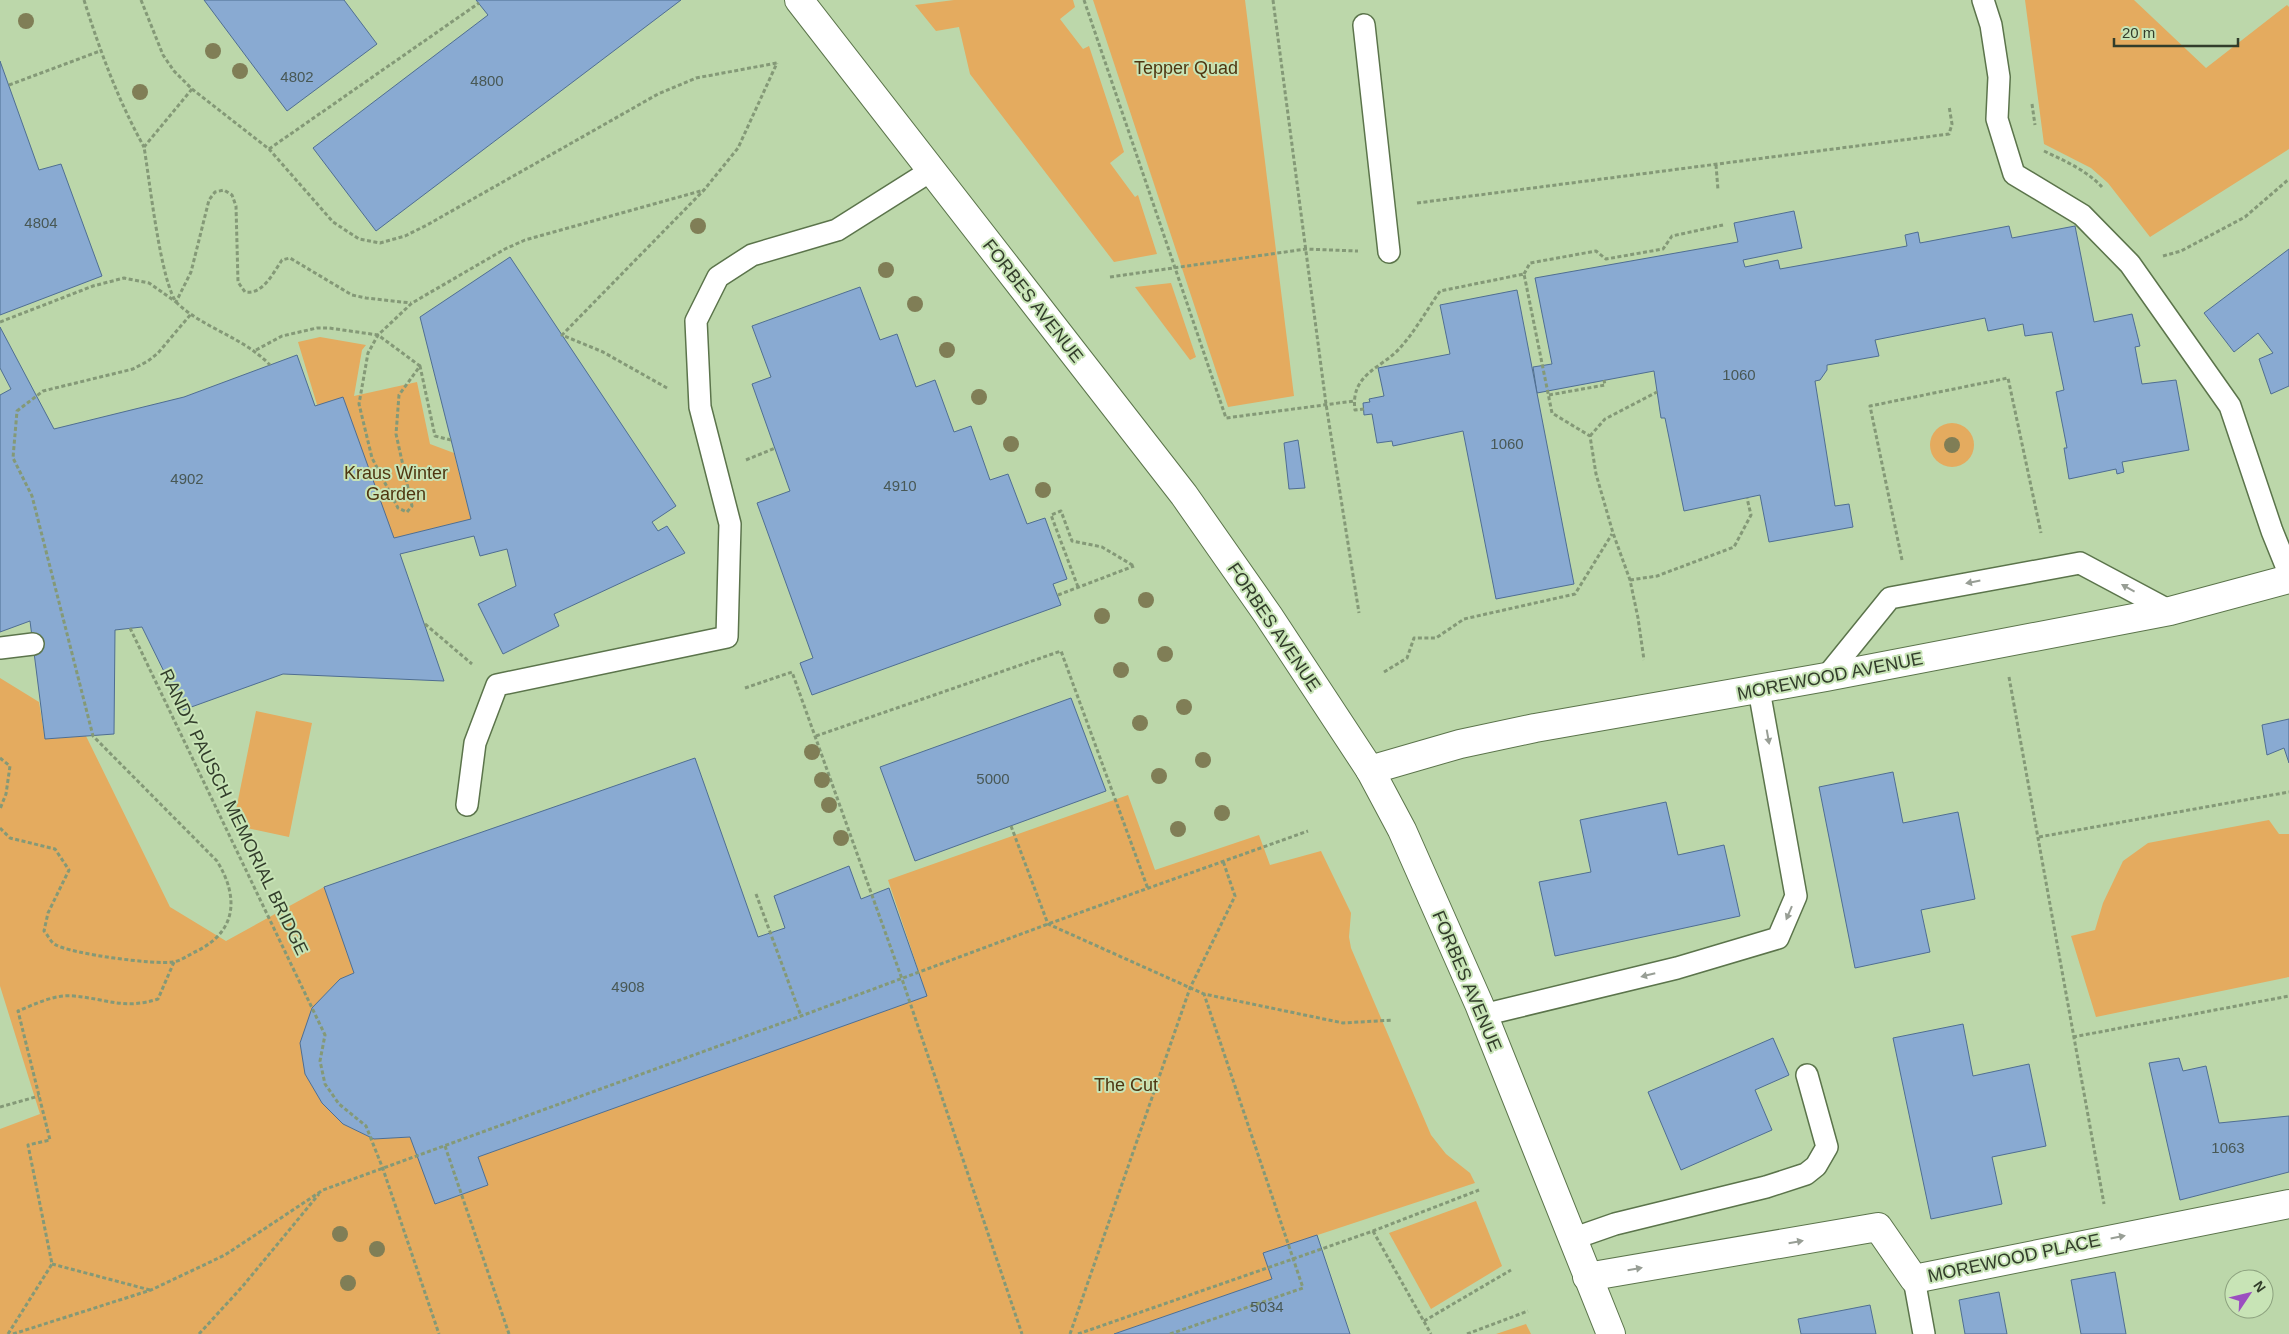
<svg xmlns="http://www.w3.org/2000/svg" width="2289" height="1334" viewBox="0 0 2289 1334" font-family="Arial,sans-serif">
<style>
.green{fill:#e4ab5f}
.building{fill:#89aad2;stroke:#4f6e92}
.lines{fill:none;stroke-linecap:round;stroke-linejoin:round}
.service-casing{stroke:#5b744b;stroke-width:24}
.minor-casing{stroke:#5b744b;stroke-width:30}
.secondary-casing{stroke:#5b744b;stroke-width:30}
.primary-casing{stroke:#5b744b;stroke-width:30}
.path{stroke:#849977;stroke-width:3;stroke-dasharray:4 2.5;stroke-linecap:butt}
.service{stroke:#fff;stroke-width:21}
.minor{stroke:#fff;stroke-width:28}
.secondary{stroke:#fff;stroke-width:28}
.primary{stroke:#fff;stroke-width:28}
.tree{fill:#807e56}
.oneway{fill:#989e95}
.labels{text-anchor:middle;stroke-width:4;stroke-linejoin:round;paint-order:stroke}
.number-label{font-size:15px;fill:#485855}
.park-label{font-size:18px;fill:#4f3611;stroke:#c8e4b6}
.street-label{font-size:18px;fill:#323d2b;stroke:#c8e4b6}
</style>
<rect width="100%" height="100%" fill="#bcd7aa"/>
<!-- green -->
<g class="green">
<polygon points="954,0 1073,0 1075,7 1060,19 1083,49 1089,46 1124,152 1110,163 1135,197 1138,195 1157,254 1114,262 970,74 959,27 936,31 915,5"/>
<polygon points="1093,0 1245,0 1294,396 1228,407"/>
<polygon points="2025,0 2134,0 2206,68 2287,5 2289,7 2289,149 2150,237 2108,183 2091,168 2044,144"/>
<polygon points="1171,283 1196,357 1190,360 1135,287"/>
<polygon points="320,337 366,345 362,350 354,396 417,382 430,444 454,453 471,519 394,538 362,553 298,342"/>
<circle cx="1952" cy="445" r="22"/>
<polygon points="0,678 39,702 45,739 86,736 170,907 226,941 324,887 354,973 340,979 312,1008 305,1074 322,1103 343,1124 374,1139 410,1137 436,1204 488,1185 478,1157 927,996 888,880 1128,795 1155,870 1259,835 1270,865 1321,851 1351,913 1349,937 1351,948 1431,1135 1446,1154 1470,1173 1475,1183 1263,1253 1272,1279 1114,1334 0,1334 0,1129 40,1114 0,986"/>
<polygon points="256,711 312,723 289,837 233,825"/>
<polygon points="2269,820 2279,834 2289,834 2289,977 2096,1017 2071,936 2095,930 2103,903 2123,861 2148,843"/>
<polygon points="1476,1201 1502,1266 1431,1309 1389,1233"/>
<polygon points="1526,1324 1531,1334 1496,1334"/>
</g>
<!-- building -->
<g class="building">
<polygon points="204,0 344,0 377,44 287,111"/>
<polygon points="476,0 681,0 376,231 313,148 488,15"/>
<polygon points="0,61 39,170 61,164 102,276 0,315"/>
<polygon points="1794,211 1802,248 1743,260 1745,267 1778,260 1780,269 1907,246 1905,235 1918,232 1920,243 2009,226 2012,238 2075,226 2094,322 2132,314 2140,346 2135,347 2142,384 2176,380 2189,450 2122,462 2124,472 2117,474 2116,469 2069,479 2064,448 2067,448 2056,392 2064,390 2052,332 2025,336 2023,324 1988,331 1985,318 1875,340 1879,356 1827,365 1827,370 1820,380 1815,381 1835,506 1849,504 1853,527 1769,542 1760,495 1684,511 1665,418 1661,418 1654,371 1537,393 1533,367 1552,364 1535,278 1738,242 1734,223"/>
<polygon points="2289,249 2289,386 2271,394 2259,359 2273,353 2258,333 2234,352 2204,313"/>
<polygon points="510,257 676,506 652,522 658,531 667,526 685,553 554,614 559,626 503,654 478,604 516,586 507,549 480,556 474,536 400,554 444,681 283,674 183,710 142,627 115,630 114,734 45,739 30,621 0,632 0,395 11,389 0,368 0,327 54,429 184,397 297,355 315,406 343,397 394,538 471,519 420,317"/>
<polygon points="860,287 880,340 897,334 916,387 935,380 954,432 971,426 990,480 1008,474 1027,524 1045,518 1067,579 1053,584 1061,605 812,695 800,663 813,658 757,503 790,491 752,384 771,377 752,326"/>
<polygon points="1517,290 1574,584 1496,599 1463,431 1393,446 1392,441 1377,443 1372,414 1364,415 1363,403 1370,402 1369,399 1384,396 1378,368 1450,354 1440,305"/>
<polygon points="1298,440 1305,488 1289,489 1284,443"/>
<polygon points="1071,698 1106,791 915,861 880,767"/>
<polygon points="2289,719 2289,763 2284,748 2267,755 2262,725"/>
<polygon points="695,758 758,937 785,928 774,896 849,866 861,899 889,888 927,996 478,1157 488,1185 435,1204 410,1137 374,1139 343,1124 322,1103 305,1074 300,1043 312,1008 340,979 354,973 324,887"/>
<polygon points="1893,772 1903,823 1958,812 1975,899 1921,910 1930,952 1855,968 1819,787"/>
<polygon points="1666,802 1678,855 1724,845 1740,916 1555,956 1539,882 1591,872 1580,820"/>
<polygon points="1963,1024 1973,1076 2029,1064 2046,1146 1992,1157 2002,1204 1931,1219 1893,1038"/>
<polygon points="1773,1038 1789,1075 1755,1090 1772,1130 1681,1170 1648,1092"/>
<polygon points="2179,1058 2183,1071 2206,1066 2219,1123 2289,1116 2289,1172 2180,1200 2149,1063"/>
<polygon points="1317,1235 1350,1334 1114,1334 1272,1279 1263,1253"/>
<polygon points="2115,1272 2126,1334 2081,1334 2071,1280"/>
<polygon points="1999,1292 2007,1334 1965,1334 1959,1300"/>
<polygon points="1870,1305 1876,1334 1801,1334 1798,1319"/>
</g>
<g class="lines">
<defs>
<g id="service">
<polyline points="1983,0 1991,25 1999,77 1997,119 2014,174 2082,215 2130,264 2230,406 2272,531 2289,573"/>
<polyline points="1364,25 1389,252"/>
<polyline points="0,648 33,644"/>
<polyline points="1826,677 1890,598 2080,563 2170,611"/>
<polyline points="467,805 475,743 497,685 727,637 730,524 700,407 696,321 718,277 752,255 837,230 932,170"/>
<polyline points="1483,1015 1677,968 1778,938 1796,896 1759,690"/>
<polyline points="1572,1239 1615,1224 1766,1187 1806,1174 1816,1166 1827,1147 1807,1075"/>
<polyline points="1914,1279 1924,1334"/>
</g>
<polyline id="minor" points="1587,1277 1878,1227 1914,1279 2289,1204"/>
<polyline id="secondary" points="1370,770 1460,744 1535,728 1826,677 2170,611 2289,579"/>
<polyline id="primary" points="799,0 1184,495 1268,615 1370,770 1402,830 1479,1004 1611,1334"/>
</defs>
<!-- service casing -->
<use href="#service" class="service-casing"/>
<!-- minor casing -->
<use href="#minor" class="minor-casing"/>
<!-- secondary casing -->
<use href="#secondary" class="secondary-casing"/>
<!-- primary casing -->
<use href="#primary" class="primary-casing"/>
<!-- path -->
<g class="path">
<path d="M84,0c16,51 34,100 60,147"/>
<polyline points="141,0 163,55 174,71 192,89 269,149 333,222 359,239 380,243 405,236 427,225 658,94 696,78 777,63"/>
<polyline points="1084,0 1226,418 1354,401"/>
<polyline points="1273,0 1326,404 1359,613"/>
<polyline points="9,85 100,51"/>
<path d="M192,89l-48,58c5,28 17,141 34,157 27,25 65,33 92,61"/>
<polyline points="2032,104 2035,125"/>
<polyline points="269,149 479,3"/>
<path d="M2044,151c21,10 42,19 58,36"/>
<polyline points="1716,165 1718,190"/>
<polyline points="1417,203 1949,134 1952,124 1949,106"/>
<polyline points="2163,256 2181,251 2245,217 2289,179"/>
<polyline points="1524,274 1530,263 1596,251 1606,259 1663,249 1672,236 1723,225"/>
<polyline points="1110,277 1306,249 1358,251"/>
<path d="M0,322l93,-36 31,-8 25,5 27,19 15,-30 18,-72 6,-8 9,-2 8,5 4,11 2,76 7,10c18,3 28,-19 37,-32l8,-2 62,37 14,3 45,5"/>
<polyline points="256,350 282,336 317,328 329,328 378,335 420,366"/>
<polyline points="667,388 603,352 562,335 704,190 738,148 777,63"/>
<polyline points="1549,395 1605,385 1604,380"/>
<path d="M1364,409l-9,1c-5,-36 27,-42 45,-62 15,-17 27,-38 40,-57l84,-17 28,139 38,23 6,38 17,59 17,47 8,38 6,42"/>
<polyline points="1590,436 1605,419 1657,392"/>
<polyline points="451,440 435,436 420,366 399,395 396,434 412,506 407,512 398,508 372,458 359,404 368,353 378,335 412,303 505,249 525,240 704,190"/>
<polyline points="746,460 775,448"/>
<polyline points="1902,560 1870,406 2008,378 2041,533"/>
<polyline points="1630,580 1657,576 1734,547 1751,515 1747,498"/>
<polyline points="1078,587 1051,515 1061,511 1072,541 1102,547 1134,566"/>
<polyline points="1058,595 1134,566"/>
<polyline points="425,624 472,664"/>
<polyline points="130,628 325,1035 320,1061 325,1084 339,1104 366,1126 383,1169 439,1334"/>
<polyline points="1384,672 1407,658 1414,638 1436,638 1464,619 1575,594 1612,534"/>
<polyline points="2009,677 2104,1204"/>
<polyline points="745,688 792,672 902,979 1022,1334"/>
<polyline points="816,736 1061,651 1148,889"/>
<polyline points="0,758 10,766 6,794 0,809"/>
<polyline points="1011,826 1048,924 1204,994 1343,1023 1393,1020"/>
<path d="M0,828l10,10 45,11 14,21 -21,43 -4,18c4,4 7,12 12,14 16,9 99,20 117,17 8,-1 17,-8 24,-11 40,-20 42,-54 20,-90l-124,-125 -61,-240 -19,-38 4,-47 26,-20 90,-22 15,-8 10,-8 33,-39"/>
<polyline points="2039,837 2289,792"/>
<polyline points="756,894 801,1016"/>
<polyline points="2073,1037 2289,996"/>
<polyline points="0,1107 39,1096"/>
<polyline points="445,1146 509,1334"/>
<polyline points="1373,1231 1431,1334"/>
<polyline points="52,1264 150,1290"/>
<polyline points="1424,1321 1511,1270"/>
<path d="M8,1334l44,-70 -24,-119 22,-5 -32,-129c17,-7 37,-17 56,-15 33,3 50,14 84,3l16,-37"/>
<polyline points="13,1334 151,1290 225,1255 323,1190 801,1016 1048,924 1308,831"/>
<polyline points="199,1334 242,1287 319,1194"/>
<polyline points="1070,1334 1190,988 1235,896 1223,861"/>
<polyline points="1078,1334 1373,1231 1479,1190"/>
<polyline points="1170,1334 1303,1288 1204,994"/>
<polyline points="1467,1334 1528,1311"/>
</g>
<!-- service -->
<use href="#service" class="service"/>
<!-- minor -->
<use href="#minor" class="minor"/>
<!-- secondary -->
<use href="#secondary" class="secondary"/>
<!-- primary -->
<use href="#primary" class="primary"/>
</g>
<!-- trees -->
<g class="tree">
<circle cx="26" cy="21" r="8"/>
<circle cx="213" cy="51" r="8"/>
<circle cx="240" cy="71" r="8"/>
<circle cx="140" cy="92" r="8"/>
<circle cx="698" cy="226" r="8"/>
<circle cx="886" cy="270" r="8"/>
<circle cx="915" cy="304" r="8"/>
<circle cx="947" cy="350" r="8"/>
<circle cx="979" cy="397" r="8"/>
<circle cx="1011" cy="444" r="8"/>
<circle cx="1952" cy="445" r="8"/>
<circle cx="1043" cy="490" r="8"/>
<circle cx="1146" cy="600" r="8"/>
<circle cx="1102" cy="616" r="8"/>
<circle cx="1165" cy="654" r="8"/>
<circle cx="1121" cy="670" r="8"/>
<circle cx="1184" cy="707" r="8"/>
<circle cx="1140" cy="723" r="8"/>
<circle cx="812" cy="752" r="8"/>
<circle cx="1203" cy="760" r="8"/>
<circle cx="1159" cy="776" r="8"/>
<circle cx="822" cy="780" r="8"/>
<circle cx="829" cy="805" r="8"/>
<circle cx="1222" cy="813" r="8"/>
<circle cx="1178" cy="829" r="8"/>
<circle cx="841" cy="838" r="8"/>
<circle cx="340" cy="1234" r="8"/>
<circle cx="377" cy="1249" r="8"/>
<circle cx="348" cy="1283" r="8"/>
</g>
<!-- one-way arrows -->
<defs><path id="oneway-solid" d="M-6-.8H1V-3.2L6.5 0L1 3.2V.8H-6Z" transform="scale(1.25)"/></defs>
<g class="oneway">
<use href="#oneway-solid" transform="translate(1973 582) rotate(169)"/>
<use href="#oneway-solid" transform="translate(2128 588) rotate(-151)"/>
<use href="#oneway-solid" transform="translate(1768 737) rotate(80)"/>
<use href="#oneway-solid" transform="translate(1789 913) rotate(113)"/>
<use href="#oneway-solid" transform="translate(1648 975) rotate(166)"/>
<use href="#oneway-solid" transform="translate(2118 1237) rotate(-11)"/>
<use href="#oneway-solid" transform="translate(1796 1242) rotate(-10)"/>
<use href="#oneway-solid" transform="translate(1635 1269) rotate(-10)"/>
</g>
<g class="labels">
<!-- number labels -->
<g class="number-label">
<text x="297" y="82">4802</text>
<text x="487" y="86">4800</text>
<text x="41" y="228">4804</text>
<text x="1739" y="380">1060</text>
<text x="1507" y="449">1060</text>
<text x="187" y="484">4902</text>
<text x="900" y="491">4910</text>
<text x="993" y="784">5000</text>
<text x="628" y="992">4908</text>
<text x="2228" y="1153">1063</text>
<text x="1267" y="1312">5034</text>
</g>
<!-- park labels -->
<g class="park-label">
<text x="1186" y="74">Tepper Quad</text>
<text x="396" y="479">Kraus Winter<tspan x="396" dy="21">Garden</tspan></text>
<text x="1126" y="1091">The Cut</text>
</g>
<!-- street labels -->
<g class="street-label">
<text transform="translate(1033 301) rotate(52)" y="6">FORBES AVENUE</text>
<text transform="translate(1274 627) rotate(56)" y="6">FORBES AVENUE</text>
<text transform="translate(1830 676) rotate(-11)" y="6">MOREWOOD AVENUE</text>
<text transform="translate(234 812) rotate(64)" y="6">RANDY PAUSCH MEMORIAL BRIDGE</text>
<text transform="translate(1467 981) rotate(67)" y="6">FORBES AVENUE</text>
<text transform="translate(2014 1258) rotate(-12)" y="6">MOREWOOD PLACE</text>
</g>
</g>
<!-- north arrow -->
<g transform="translate(2249 1294) rotate(55)"><circle r="24" fill="#c8e4b6" stroke="#8ca17e"/>
<path d="M0-4L9 19L0 12L-9 19Z" fill="#9b4ec0"/>
<text y="-8" font-size="14" font-weight="bold" text-anchor="middle" fill="#323d2b">N</text>
</g>
<!-- scale -->
<path d="M2114 38v8h124v-8" fill="none" stroke="#323d2b" stroke-width="2.5"/>
<text x="2122" y="38" font-size="15" fill="#323d2b" stroke="#c8e4b6" stroke-width="4" paint-order="stroke">20 m</text>
</svg>
